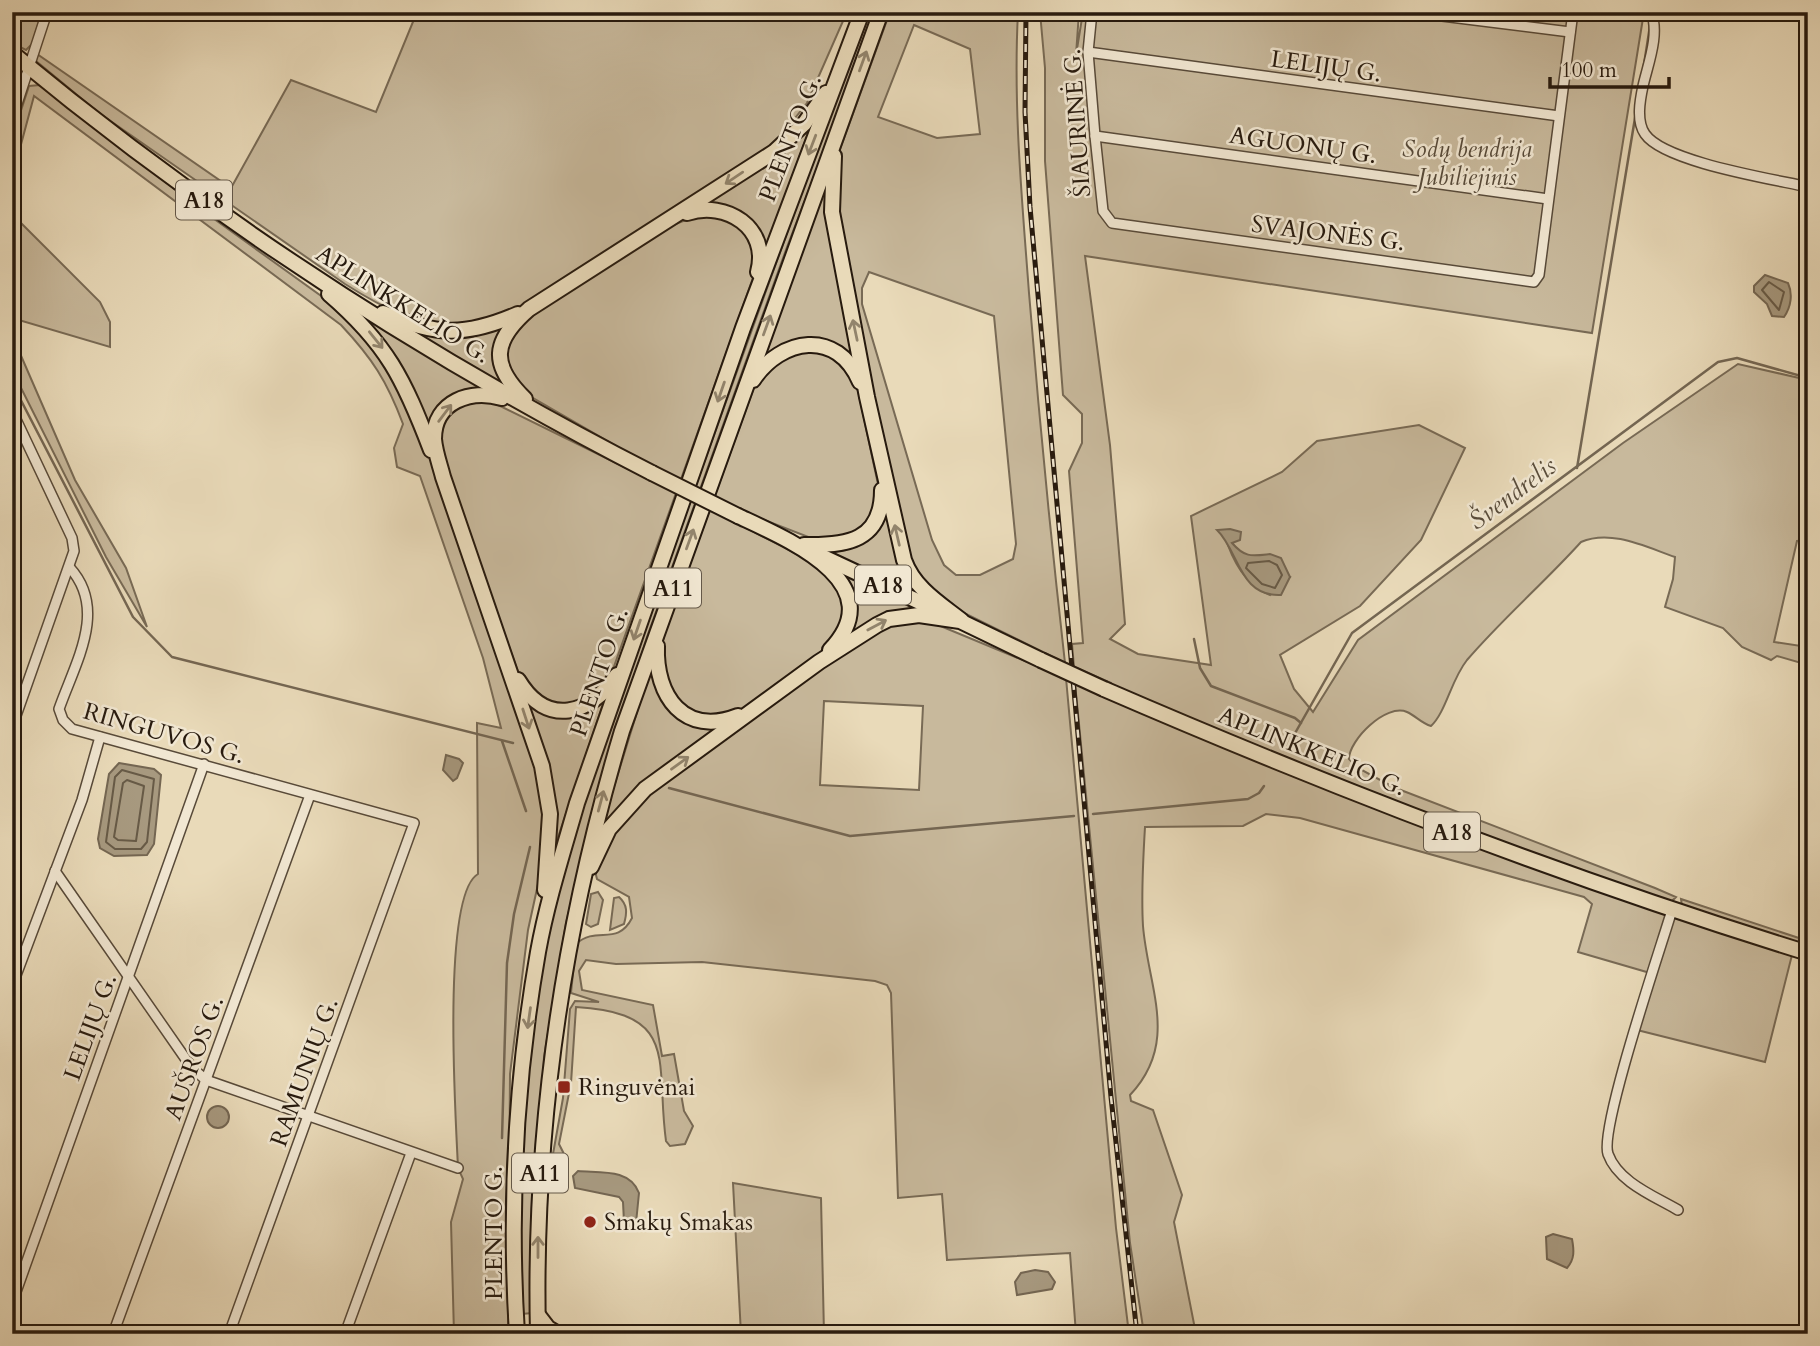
<svg xmlns="http://www.w3.org/2000/svg" width="1820" height="1346" viewBox="0 0 1820 1346" font-family="Cardo,serif">
<style>
.green{fill:#c8b99c;stroke:#786a55;stroke-width:2;fill-rule:evenodd}
.water{fill:#a7997f;stroke:#746652;stroke-width:2}
.lines{fill:none;stroke-linecap:round;stroke-linejoin:round}
.shore{stroke:#675a46;stroke-width:2}
.stream{stroke:#746652;stroke-width:2.5}
.minor-casing{stroke:#584a39;stroke-width:12}
.trunk-casing{stroke:#271a0e;stroke-width:18}
.minor{stroke:#f1e7d2;stroke-width:9}
.trunk{stroke:#e9dab9;stroke-width:14}
.rail-casing{stroke:#271a0e;stroke-width:5}
.rail{stroke:#f1e7d2;stroke-width:2.5;stroke-dasharray:8;stroke-linecap:butt}
.trunk-bridge-casing{stroke:#271a0e;stroke-width:18;stroke-linecap:butt}
.trunk-bridge{stroke:#e9dab9;stroke-width:14}
.oneway{stroke:#92846c}
.poi-dot{fill:#8f2418;stroke:#f1e7d2;stroke-width:2.5}
.labels{text-anchor:middle;stroke-width:5;stroke-linejoin:round;paint-order:stroke}
.shield{fill:#f1e7d2;stroke:#645849;stroke-width:2}
.shield-label{font-size:23px;font-weight:bold;fill:#271a0e}
.street-label{font-size:24px;fill:#271a0e;stroke:#f1e7d2}
.park-label{font-size:24px;font-style:italic;fill:#574a39;stroke:#f1e7d2}
.poi-label{font-size:24px;fill:#271a0e;stroke:#f1e7d2;text-anchor:start}
.water-label{font-size:26px;font-style:italic;fill:#5a4d3b;stroke:#f1e7d2}
</style>
<rect width="100%" height="100%" fill="#e9dab9"/>
<filter id="stains"><feTurbulence type="fractalNoise" baseFrequency=".00286" numOctaves="4"/><feColorMatrix values="0 0 0 0 .2 0 0 0 0 .09 0 0 0 0 .02 0 0 0 .5 -.17"/></filter>
<radialGradient id="worn" r=".72"><stop offset=".6" stop-color="#630" stop-opacity="0"/><stop offset="1" stop-color="#630" stop-opacity=".3"/></radialGradient>
<!-- green -->
<g class="green">
<polygon points="12,12 42,12 32,44 26,50 12,43"/>
<path d="M417,12h430l-40,91 -32,40 -246,161c-18,9 -58,27 -78,25 -37,-4 -76,-26 -106,-45l-246,-171 -63,-52 1,-7 194,134 60,-108 85,32z"/>
<path d="M869,12h8l-90,235 -140,390 -48,151 -33,135 -22,134 -12,256 -10,1c-2,-111 -3,-224 16,-334 26,-146 82,-284 132,-423 66,-182 130,-364 199,-545z"/>
<path d="M890,12h128c-5,94 4,187 11,281 10,124 22,247 36,370l-109,-54 -35,-25 -18,-41 -64,-306v-85zM914,25l56,24 10,85 -43,4 -59,-21zM869,272l125,44 22,228 -3,15 -33,16h-24l-12,-10 -12,-25 -70,-236v-16z"/>
<path d="M1040,12h39l-3,43 7,-43h561l-52,321 -507,-77 25,189 15,179 -15,15 28,15 73,11 -20,-149 91,-44 35,-31 102,-16 46,23 -44,92 -61,66 -80,49 14,34 19,23 45,-72 265,-197 115,-79 70,16v160l-11,1 -23,101 34,5v18l-31,-9 -6,4 -29,-13 -19,-19 -58,-21 8,-28 2,-22c-29,-10 -64,-28 -94,-15 -37,41 -79,77 -114,118 -16,20 -21,52 -36,66 -10,-3 -15,-10 -24,-14 -21,-9 -58,28 -58,47l9,9 35,19 262,101 21,9 -6,6 -290,-105 -269,-112v-3l-37,-16 -2,-23 11,-1 -14,-172 13,-28v-29l-19,-19 -18,-234v-93zM1225,536l16,17 49,24 -20,18c-24,-9 -38,-35 -45,-59z"/>
<path d="M40,85l163,126 146,105 53,70 35,90 97,279 10,59 -4,61 -12,55 -18,144 -2,260h-54l-3,-112 12,-43 -5,-11c-2,-46 -17,-273 20,-294l-1,-151 24,5 -18,-70 -63,-182 -23,-9 -3,-19 9,-24c-16,-43 -31,-66 -62,-99l-307,-229 -22,82v-40l17,-52z"/>
<polygon points="812,122 764,254 762,240 703,203"/>
<polygon points="827,176 829,236 857,363 832,345 761,360"/>
<polygon points="12,214 100,302 110,322 110,347 12,318"/>
<path d="M701,214c45,9 52,15 53,61l-142,397 -31,32 -37,-1 -24,-26 -78,-216 -3,-17 6,-29 9,-10 32,-6 171,84 4,-11 -140,-81 -8,-8 -10,-31 20,-33 150,-94z"/>
<polygon points="363,317 485,390 468,391 428,432 399,362"/>
<path d="M507,323c-14,21 -16,38 -6,61l-90,-53z"/>
<polygon points="12,335 75,480 126,568 147,627 106,557 12,370"/>
<path d="M802,348l33,8 21,25 23,108 -7,31 -18,17 -38,3 -57,-22 -30,1c24,14 85,40 101,59 42,49 -20,83 -56,108 -15,11 -35,30 -55,31 -50,4 -66,-44 -54,-84l90,-248 8,-12z"/>
<polygon points="887,507 906,579 917,594 824,551 843,548"/>
<polygon points="836,570 923,610 846,637 851,625"/>
<path d="M926,620l140,58 50,550 13,106h-53l-6,-81 -123,7 -5,-66 -44,4 -7,-205 -4,-8 -12,-4 -173,-19 -86,2 -30,-4 -7,11 3,19 71,15 9,51 12,-2 10,57 9,15 -8,18 -15,2 -4,-5c-11,-79 15,-128 -90,-134l-5,76 -12,61 6,12 -12,-2 10,-56 7,-89 5,-8 24,1 -28,-9 5,-49c21,-19 41,3 56,-26l-3,-21 -32,-18 -3,-12 4,-11 35,-53 214,-155 49,-26zM824,701l99,5 -4,84 -99,-5z"/>
<path d="M651,667c5,46 37,47 75,58l-92,67 -34,40z"/>
<path d="M1075,683c235,102 472,196 717,272l-27,107 -132,-33 17,-56 -72,-21 14,-48 -8,-7 -284,-79 -34,-4 -23,12 -98,1c-2,33 -4,66 -2,99 5,62 37,116 -13,169l1,6 22,9 29,85 -8,27 22,112h-52l-14,-91z"/>
<polygon points="524,699 578,715 604,701 552,855"/>
<polygon points="598,892 603,900 598,924 591,927 586,924 591,894"/>
<path d="M619,897c9,8 8,16 5,27l-14,6 4,-32z"/>
<polygon points="1681,899 1808,941 1808,947 1682,906"/>
<polygon points="733,1183 821,1198 824,1334 741,1334"/>
</g>
<!-- water -->
<g class="water">
<path d="M1765,275l23,8c5,11 3,24 -4,34l-12,-1 -5,-12 -13,-12v-6z"/>
<path d="M1230,529l11,3 -1,8 -8,3c13,15 20,13 38,11l11,4 9,19 -9,18c-42,2 -42,-44 -64,-65z"/>
<polygon points="446,755 459,759 463,763 457,778 453,781 443,770"/>
<polygon points="119,763 154,769 161,775 154,844 147,855 114,856 100,848 98,839 109,774"/>
<circle cx="218" cy="1117" r="11"/>
<path d="M578,1171c21,2 52,-3 61,22l-3,30 -7,3 -5,-4 -1,-20 -4,-5 -44,-9 -2,-12z"/>
<path d="M1553,1234l19,5c2,11 3,20 -5,29l-20,-9 -1,-22z"/>
<polygon points="1035,1270 1048,1272 1055,1282 1052,1289 1017,1295 1015,1282 1021,1273"/>
</g>
<g class="lines">
<!-- shore -->
<g class="shore">
<polygon points="1769,282 1784,292 1779,310 1762,290"/>
<polygon points="1269,561 1277,565 1282,575 1275,588 1262,584 1246,568 1248,563"/>
<polygon points="122,770 154,779 147,842 141,849 115,849 106,842 115,777"/>
<polygon points="127,780 144,786 136,841 118,840 114,837 123,783"/>
</g>
<!-- stream -->
<g class="stream">
<polyline points="1643,71 1650,26"/>
<polyline points="12,383 133,617 172,657 513,743"/>
<polyline points="1577,468 1636,112"/>
<polyline points="1194,639 1200,668 1211,686 1295,718 1301,723"/>
<polyline points="502,741 526,811"/>
<polyline points="1290,742 1352,633 1718,362 1737,358 1808,378"/>
<polyline points="669,788 850,836 1074,816"/>
<polyline points="1093,814 1248,799 1259,793 1264,786"/>
<polyline points="502,1138 507,963 514,914 530,847"/>
</g>
<defs>
<g id="minor">
<polyline points="1092,12 1088,52 1095,136 1103,211 1112,223 1534,282 1539,275 1573,12"/>
<polyline points="1410,12 1570,32"/>
<path d="M1651,12c9,22 -3,52 -8,74 -3,14 -7,35 2,48 19,28 128,45 163,53"/>
<polyline points="1088,52 1559,116"/>
<polyline points="12,119 47,12"/>
<polyline points="1095,136 1548,199"/>
<polyline points="12,411 72,538 74,551 12,727"/>
<path d="M70,568c38,42 5,95 -11,141l4,11 9,9 342,94 -185,511"/>
<polyline points="55,871 192,1068 206,1080 458,1168"/>
<path d="M1672,910c-11,37 -73,219 -64,244 10,28 46,42 70,56"/>
<polyline points="12,986 82,800 100,737"/>
<polyline points="12,1303 204,764"/>
<polyline points="113,1334 310,795"/>
<polyline points="345,1334 411,1153"/>
</g>
<g id="trunk">
<path d="M12,53c197,163 413,304 640,420"/>
<path d="M834,156l-2,56 35,185 37,163c10,28 35,43 58,61"/>
<path d="M687,213c39,-13 83,15 71,59"/>
<path d="M329,294c58,50 75,85 102,156"/>
<path d="M383,313c53,23 82,24 135,1"/>
<path d="M753,380c28,-42 84,-52 107,2"/>
<path d="M502,398c-31,-9 -68,3 -68,41 1,13 6,26 9,38l99,289 8,48 -5,76"/>
<path d="M525,399c-35,-34 -33,-58 4,-90l245,-157 30,-28 22,-31"/>
<path d="M738,516c49,23 156,67 92,134"/>
<path d="M804,545c43,1 78,-4 78,-55"/>
<polyline points="819,555 943,613"/>
<path d="M657,646c-2,50 27,91 81,70"/>
<path d="M518,680c29,48 72,35 99,-5"/>
<path d="M1104,689c231,100 464,190 704,264"/>
<polyline points="591,867 609,829 645,789 819,662 877,625 889,619 919,615 960,621 1041,660"/>
<polyline points="538,1315 548,1328 558,1334"/>
<path d="M517,1334c-8,-127 -1,-257 21,-382 9,-50 25,-100 39,-149l166,-475 119,-316"/>
<path d="M538,1334c-5,-206 25,-406 84,-603l259,-719"/>
</g>
</defs>
<!-- minor casing -->
<use href="#minor" class="minor-casing"/>
<!-- trunk casing -->
<use href="#trunk" class="trunk-casing"/>
<!-- minor -->
<use href="#minor" class="minor"/>
<!-- trunk -->
<use href="#trunk" class="trunk"/>
<defs>
<polyline id="rail" points="1026,12 1025,112 1030,207 1111,1097 1137,1334"/>
</defs>
<!-- rail casing -->
<use href="#rail" class="rail-casing"/>
<!-- rail -->
<use href="#rail" class="rail"/>
<defs>
<g id="trunk-bridge">
<polyline points="652,473 738,516"/>
<polyline points="1041,660 1104,689"/>
</g>
</defs>
<!-- trunk-bridge casing -->
<use href="#trunk-bridge" class="trunk-bridge-casing"/>
<!-- trunk-bridge -->
<use href="#trunk-bridge" class="trunk-bridge"/>
</g>
<!-- one-way arrows -->
<defs><path id="oneway-shaft" d="M-6 0H5M1.5-3L5.5 0L1.5 3" fill="none" stroke-width="1.6" stroke-linecap="round" stroke-linejoin="round" transform="scale(1.75)"/></defs>
<g class="oneway">
<use href="#oneway-shaft" transform="translate(863 61) rotate(-70)"/>
<use href="#oneway-shaft" transform="translate(812 145) rotate(111)"/>
<use href="#oneway-shaft" transform="translate(734 178) rotate(146)"/>
<use href="#oneway-shaft" transform="translate(767 325) rotate(-70)"/>
<use href="#oneway-shaft" transform="translate(855 330) rotate(-102)"/>
<use href="#oneway-shaft" transform="translate(376 340) rotate(51)"/>
<use href="#oneway-shaft" transform="translate(721 392) rotate(109)"/>
<use href="#oneway-shaft" transform="translate(445 413) rotate(-53)"/>
<use href="#oneway-shaft" transform="translate(897 535) rotate(-103)"/>
<use href="#oneway-shaft" transform="translate(690 539) rotate(-70)"/>
<use href="#oneway-shaft" transform="translate(877 625) rotate(-28)"/>
<use href="#oneway-shaft" transform="translate(637 630) rotate(109)"/>
<use href="#oneway-shaft" transform="translate(526 719) rotate(72)"/>
<use href="#oneway-shaft" transform="translate(680 763) rotate(-36)"/>
<use href="#oneway-shaft" transform="translate(601 801) rotate(-75)"/>
<use href="#oneway-shaft" transform="translate(529 1018) rotate(98)"/>
<use href="#oneway-shaft" transform="translate(538 1247) rotate(-90)"/>
</g>
<!-- markers -->
<g class="poi-dot">
<rect x="557" y="1080" width="14" height="14" rx="3.5"/>
<circle cx="590" cy="1222" r="7"/>
</g>
<g class="labels">
<!-- shield labels -->
<g class="shield">
<rect x="176" y="180.5" width="56" height="39" rx="5"/>
<rect x="855" y="565.5" width="56" height="39" rx="5"/>
<rect x="645" y="568.5" width="56" height="39" rx="5"/>
<rect x="1424" y="812.5" width="56" height="39" rx="5"/>
<rect x="512" y="1153.5" width="56" height="39" rx="5"/>
</g>
<g class="shield-label">
<text x="204" y="208">A18</text>
<text x="883" y="593">A18</text>
<text x="673" y="596">A11</text>
<text x="1452" y="840">A18</text>
<text x="540" y="1181">A11</text>
</g>
<!-- street labels -->
<g class="street-label">
<text transform="translate(1326 66) rotate(8)" y="8">LELIJŲ G.</text>
<text transform="translate(1077 123) rotate(-94)" y="8">ŠIAURINĖ G.</text>
<text transform="translate(790 138) rotate(-69)" y="8">PLENTO G.</text>
<text transform="translate(1303 145) rotate(8)" y="8">AGUONŲ G.</text>
<text transform="translate(1328 233) rotate(7)" y="8">SVAJONĖS G.</text>
<text transform="translate(403 304) rotate(32)" y="8">APLINKKELIO G.</text>
<text transform="translate(599 672) rotate(-71)" y="8">PLENTO G.</text>
<text transform="translate(164 733) rotate(16)" y="8">RINGUVOS G.</text>
<text transform="translate(1312 751) rotate(22)" y="8">APLINKKELIO G.</text>
<text transform="translate(90 1027) rotate(-70)" y="8">LELIJŲ G.</text>
<text transform="translate(194 1058) rotate(-70)" y="8">AUŠROS G.</text>
<text transform="translate(304 1072) rotate(-70)" y="8">RAMUNIŲ G.</text>
<text transform="translate(494 1233) rotate(-90)" y="8">PLENTO G.</text>
</g>
<!-- park labels -->
<g class="park-label">
<text x="1467" y="157">Sodų bendrija<tspan x="1467" dy="28">Jubiliejinis</tspan></text>
</g>
<!-- poi labels -->
<g class="poi-label">
<text x="578" y="1095">Ringuvėnai</text>
<text x="604" y="1230">Smakų Smakas</text>
</g>
<!-- water labels -->
<g class="water-label">
<text transform="translate(1512 493) rotate(-37)" y="9">Švendrelis</text>
</g>
</g>
<!-- margin -->
<rect width="1820" height="1346" fill="none" stroke="#e9dab9" stroke-width="42"/>
<rect x="14" y="14" width="1792" height="1318" fill="none" stroke="#271a0e" stroke-width="3.5"/>
<rect x="21" y="21" width="1778" height="1304" fill="none" stroke="#271a0e" stroke-width="2"/>
<!-- scale -->
<path d="M1550 77v10h119v-10" fill="none" stroke="#271a0e" stroke-width="3.5"/>
<text x="1561" y="77" font-size="21" fill="#271a0e" stroke="#f1e7d2" stroke-width="5" paint-order="stroke">100 m</text>
<rect width="100%" height="100%" filter="url(#stains)"/>
<rect width="100%" height="100%" fill="url(#worn)"/>
</svg>
